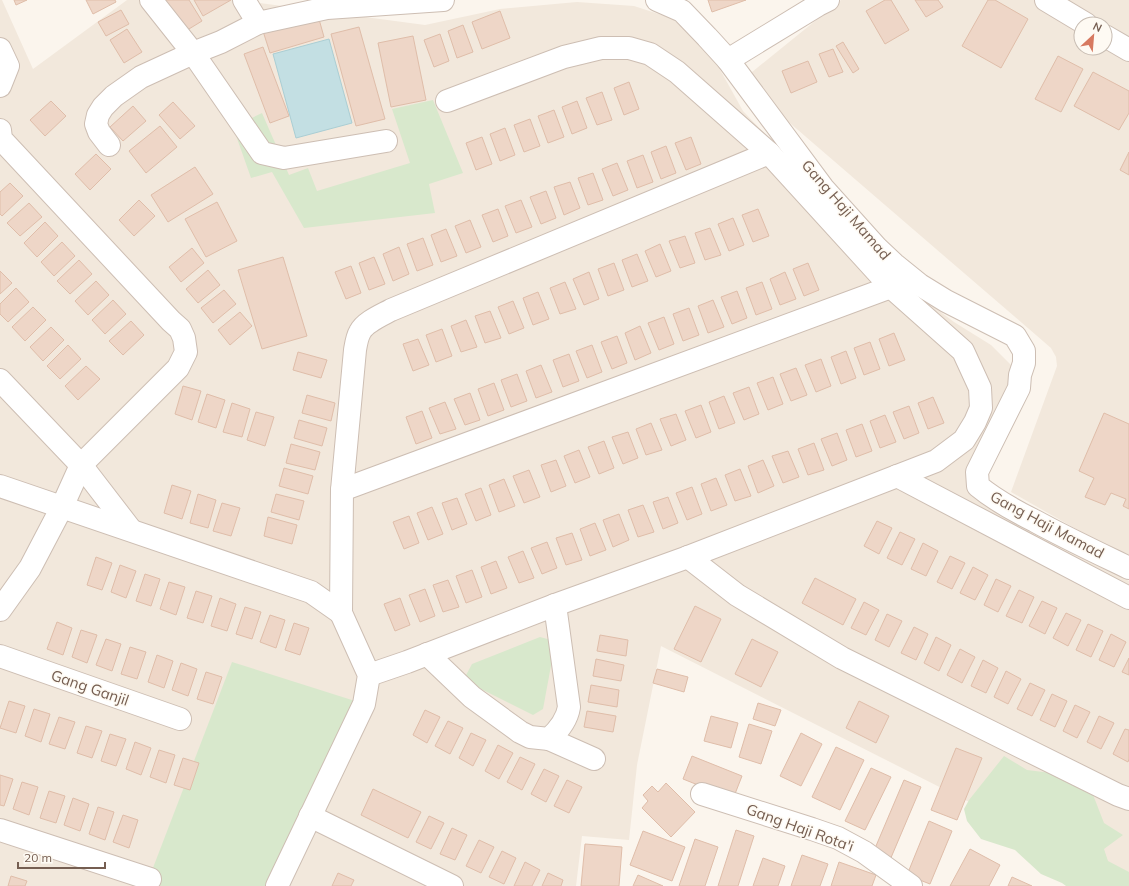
<svg xmlns="http://www.w3.org/2000/svg" width="1129" height="886" viewBox="0 0 1129 886" font-family="Mulish,sans-serif">
<style>
.residential{fill:#f2e8dc;fill-rule:evenodd}
.green{fill:#d8e8cc}
.water{fill:#c3dfe3;stroke:#aaced4}
.building{fill:#eed6c7;stroke:#dfbda9}
.lines{fill:none;stroke-linecap:round;stroke-linejoin:round}
.street-casing{stroke:#cdbeb3;stroke-width:24}
.street{stroke:#fff;stroke-width:22}
.labels{text-anchor:middle;stroke-width:3;stroke-linejoin:round;paint-order:stroke}
.street-label{font-size:15px;fill:#755e51;stroke:#fefaf3}
</style>
<rect width="100%" height="100%" fill="#fbf5ed"/>
<!-- residential -->
<g class="residential">
<polygon points="0,0 2,0 33,69 127,0 250,0 252,2 425,25 500,9 577,2 634,6 671,18 708,48 743,111 904,279 922,298 954,322 991,345 1019,373 984,470 989,503 1048,535 1129,581 1129,883 661,646 637,765 629,840 582,836 576,886 0,886"/>
<path d="M841,0h288v559l-118,-67 46,-126 -1,-9 -5,-9 -310,-267zM1081,24h24v24h-24z"/>
</g>
<!-- green -->
<g class="green">
<polygon points="433,100 463,173 429,184 435,213 304,228 272,172 251,178 233,127 262,113 289,175 308,168 317,191 410,163 392,109"/>
<polygon points="540,637 551,640 555,644 543,709 533,715 475,686 465,677 472,664"/>
<polygon points="232,662 355,701 276,886 146,886"/>
<polygon points="1004,756 1027,770 1068,775 1090,787 1104,823 1123,835 1104,849 1108,861 1129,872 1129,886 1066,886 1062,883 1041,874 1015,850 981,839 967,821 964,809 969,800"/>
</g>
<!-- water -->
<polygon class="water" points="329,39 352,123 296,138 273,54"/>
<!-- building -->
<g class="building">
<polygon points="14,0 27,0 16,5"/>
<polygon points="86,0 115,0 116,2 93,14"/>
<polygon points="164,0 189,0 202,21 184,32"/>
<polygon points="194,0 231,0 203,16"/>
<polygon points="708,0 746,0 712,12"/>
<polygon points="885,0 891,0 909,30 885,44 866,11"/>
<polygon points="915,0 938,0 943,7 926,17"/>
<polygon points="988,0 995,0 1028,19 1001,68 962,46"/>
<polygon points="121,10 129,24 106,36 98,22"/>
<polygon points="500,11 510,38 482,49 472,22"/>
<polygon points="317,12 324,37 270,53 262,28"/>
<polygon points="463,25 473,52 457,58 448,31"/>
<polygon points="359,27 385,119 356,126 331,34"/>
<polygon points="127,29 142,52 124,63 110,40"/>
<polygon points="440,34 449,61 434,67 424,40"/>
<polygon points="413,36 426,100 391,107 378,43"/>
<polygon points="843,42 859,69 853,73 836,46"/>
<polygon points="263,47 289,116 270,123 244,54"/>
<polygon points="833,49 843,72 829,77 819,54"/>
<polygon points="1058,56 1083,69 1061,112 1035,99"/>
<polygon points="808,61 817,82 791,93 782,71"/>
<polygon points="1093,72 1129,91 1129,113 1119,130 1074,106"/>
<polygon points="629,82 639,109 624,115 614,88"/>
<polygon points="602,92 612,120 597,125 586,98"/>
<polygon points="51,101 66,116 45,136 30,120"/>
<polygon points="577,101 587,128 572,134 562,107"/>
<polygon points="173,102 195,126 180,139 159,115"/>
<polygon points="133,106 146,121 123,141 110,127"/>
<polygon points="554,110 564,137 548,143 538,116"/>
<polygon points="530,119 540,146 524,152 514,125"/>
<polygon points="160,126 177,147 146,173 129,151"/>
<polygon points="505,128 515,155 500,161 490,134"/>
<polygon points="482,137 492,164 476,170 466,143"/>
<polygon points="691,137 701,164 686,170 675,143"/>
<polygon points="666,146 676,173 661,179 651,152"/>
<polygon points="1129,152 1129,175 1120,170"/>
<polygon points="96,154 111,169 90,190 75,174"/>
<polygon points="643,155 653,182 637,188 627,161"/>
<polygon points="617,163 628,190 613,196 602,169"/>
<polygon points="195,167 213,194 168,222 151,195"/>
<polygon points="593,173 603,200 588,205 578,178"/>
<polygon points="570,182 580,208 564,215 554,187"/>
<polygon points="10,183 23,196 2,216 0,214 0,192"/>
<polygon points="546,191 556,218 541,224 530,197"/>
<polygon points="139,200 155,216 134,236 119,220"/>
<polygon points="521,200 532,227 516,233 505,206"/>
<polygon points="217,202 237,241 206,257 185,219"/>
<polygon points="29,203 42,217 20,236 7,223"/>
<polygon points="498,209 508,236 493,242 482,215"/>
<polygon points="758,209 769,236 753,242 742,215"/>
<polygon points="733,218 744,245 729,251 718,224"/>
<polygon points="470,220 481,247 466,253 455,226"/>
<polygon points="45,222 58,236 37,257 24,243"/>
<polygon points="710,228 721,255 705,260 695,233"/>
<polygon points="446,229 457,256 441,262 431,235"/>
<polygon points="685,236 695,263 680,268 669,241"/>
<polygon points="423,238 433,265 417,271 407,244"/>
<polygon points="62,242 75,256 54,276 41,262"/>
<polygon points="660,244 671,271 656,277 645,251"/>
<polygon points="399,247 409,274 393,281 383,254"/>
<polygon points="192,248 204,263 181,282 169,267"/>
<polygon points="637,254 648,281 632,287 622,260"/>
<polygon points="283,257 307,336 262,349 238,270"/>
<polygon points="374,257 385,284 369,290 359,263"/>
<polygon points="79,260 92,274 70,294 57,281"/>
<polygon points="614,263 624,290 608,296 598,269"/>
<polygon points="808,263 819,290 804,296 793,269"/>
<polygon points="351,266 361,293 346,299 335,272"/>
<polygon points="208,270 220,285 198,303 186,289"/>
<polygon points="0,271 12,283 0,294"/>
<polygon points="589,272 599,299 584,305 573,279"/>
<polygon points="785,272 796,299 780,305 770,279"/>
<polygon points="96,281 109,295 88,315 75,301"/>
<polygon points="565,282 576,309 560,314 550,288"/>
<polygon points="762,282 772,309 756,315 746,288"/>
<polygon points="16,288 29,302 8,322 0,314 0,304"/>
<polygon points="224,290 236,304 213,323 201,308"/>
<polygon points="737,291 747,318 732,324 721,297"/>
<polygon points="538,292 549,319 533,325 523,298"/>
<polygon points="113,300 126,314 105,334 92,320"/>
<polygon points="713,300 724,327 708,333 698,306"/>
<polygon points="513,301 524,328 509,334 498,307"/>
<polygon points="33,307 46,320 25,341 12,327"/>
<polygon points="689,308 699,335 683,341 673,314"/>
<polygon points="490,311 501,338 485,343 475,316"/>
<polygon points="240,312 252,326 230,345 218,330"/>
<polygon points="664,317 674,344 659,350 648,323"/>
<polygon points="466,320 477,347 461,352 451,326"/>
<polygon points="131,321 144,335 123,355 109,341"/>
<polygon points="640,326 651,353 635,360 625,333"/>
<polygon points="51,327 64,340 43,361 30,347"/>
<polygon points="442,329 452,356 436,362 426,335"/>
<polygon points="894,333 905,360 889,366 879,339"/>
<polygon points="617,336 627,363 612,369 601,342"/>
<polygon points="418,339 429,365 413,371 403,344"/>
<polygon points="870,342 880,369 864,375 854,348"/>
<polygon points="68,345 81,359 60,379 47,366"/>
<polygon points="592,345 602,372 587,378 576,351"/>
<polygon points="846,351 856,378 841,384 831,357"/>
<polygon points="298,352 327,360 321,378 293,370"/>
<polygon points="569,354 579,381 563,387 553,360"/>
<polygon points="821,359 831,386 816,392 805,365"/>
<polygon points="541,365 552,392 536,398 526,371"/>
<polygon points="86,366 100,379 78,400 65,386"/>
<polygon points="796,368 807,395 791,401 780,374"/>
<polygon points="517,374 527,401 511,407 501,380"/>
<polygon points="773,377 783,404 768,410 757,383"/>
<polygon points="494,383 504,410 488,416 478,389"/>
<polygon points="183,386 201,391 192,420 175,414"/>
<polygon points="749,387 759,414 744,420 733,393"/>
<polygon points="470,393 480,420 465,425 454,399"/>
<polygon points="207,394 225,400 216,428 198,422"/>
<polygon points="307,395 335,403 331,421 302,413"/>
<polygon points="724,396 735,423 719,429 709,402"/>
<polygon points="933,397 944,423 928,429 918,403"/>
<polygon points="445,402 456,429 440,434 429,408"/>
<polygon points="232,403 250,409 242,437 223,432"/>
<polygon points="701,405 711,432 696,438 685,411"/>
<polygon points="909,406 919,433 904,439 893,412"/>
<polygon points="422,411 432,438 416,444 406,417"/>
<polygon points="256,412 274,417 265,446 247,440"/>
<polygon points="1104,413 1129,424 1129,509 1123,506 1126,499 1111,493 1105,505 1085,497 1094,478 1079,471"/>
<polygon points="676,414 686,440 671,446 660,419"/>
<polygon points="885,415 896,442 880,448 870,421"/>
<polygon points="299,420 327,428 322,446 294,438"/>
<polygon points="651,423 662,450 646,455 636,429"/>
<polygon points="862,424 872,451 856,457 846,430"/>
<polygon points="628,432 638,458 623,464 612,437"/>
<polygon points="837,433 847,460 832,466 821,439"/>
<polygon points="604,441 614,468 599,474 588,447"/>
<polygon points="814,443 824,470 808,475 798,449"/>
<polygon points="291,444 320,452 315,470 286,463"/>
<polygon points="579,450 590,477 575,483 564,456"/>
<polygon points="788,451 799,477 783,483 772,456"/>
<polygon points="556,460 566,486 551,492 541,465"/>
<polygon points="763,460 774,486 758,493 748,466"/>
<polygon points="284,468 313,476 308,494 279,486"/>
<polygon points="740,469 751,496 735,501 725,475"/>
<polygon points="529,470 540,497 524,503 513,476"/>
<polygon points="716,478 727,505 711,511 701,484"/>
<polygon points="504,479 515,506 499,512 489,485"/>
<polygon points="172,485 191,491 182,519 164,513"/>
<polygon points="692,487 702,514 687,520 676,493"/>
<polygon points="481,488 491,515 476,521 465,494"/>
<polygon points="198,494 216,500 208,528 190,523"/>
<polygon points="276,494 304,501 299,520 271,512"/>
<polygon points="668,497 678,523 663,529 653,502"/>
<polygon points="457,498 467,524 452,530 442,503"/>
<polygon points="222,503 240,508 231,536 213,531"/>
<polygon points="643,505 654,532 638,537 628,510"/>
<polygon points="432,507 443,534 428,540 417,513"/>
<polygon points="619,514 629,540 613,547 603,520"/>
<polygon points="409,516 419,543 404,549 393,522"/>
<polygon points="268,517 297,525 292,544 264,536"/>
<polygon points="877,521 892,528 879,554 864,546"/>
<polygon points="595,523 606,550 590,556 580,529"/>
<polygon points="900,532 915,539 902,565 887,558"/>
<polygon points="572,533 582,560 566,565 556,538"/>
<polygon points="547,542 557,568 542,574 531,548"/>
<polygon points="923,543 938,551 926,576 911,569"/>
<polygon points="523,551 534,578 519,583 508,557"/>
<polygon points="950,556 965,563 952,589 937,582"/>
<polygon points="96,557 112,563 102,590 87,585"/>
<polygon points="496,561 507,588 491,594 481,567"/>
<polygon points="120,565 136,571 126,598 111,592"/>
<polygon points="973,567 988,575 975,600 960,593"/>
<polygon points="472,570 482,597 466,603 456,576"/>
<polygon points="145,574 160,579 151,606 136,601"/>
<polygon points="815,578 856,599 843,625 802,603"/>
<polygon points="996,579 1011,586 998,612 984,605"/>
<polygon points="448,580 459,607 443,612 433,585"/>
<polygon points="169,582 185,587 176,615 160,609"/>
<polygon points="425,589 435,616 420,622 409,595"/>
<polygon points="1019,590 1034,597 1022,623 1006,616"/>
<polygon points="196,591 212,596 203,623 187,618"/>
<polygon points="220,598 236,604 227,631 211,626"/>
<polygon points="400,598 410,625 395,631 384,604"/>
<polygon points="1042,601 1057,608 1045,634 1029,626"/>
<polygon points="864,602 879,610 866,635 851,628"/>
<polygon points="695,606 721,619 701,662 674,649"/>
<polygon points="245,607 261,612 252,639 236,634"/>
<polygon points="1066,613 1081,620 1068,646 1053,638"/>
<polygon points="887,614 902,621 889,647 875,640"/>
<polygon points="270,615 285,620 276,648 260,642"/>
<polygon points="57,622 72,628 63,655 47,649"/>
<polygon points="294,623 309,628 300,655 285,650"/>
<polygon points="1088,624 1103,631 1091,657 1076,650"/>
<polygon points="914,627 928,634 916,660 901,653"/>
<polygon points="81,630 97,635 87,663 72,657"/>
<polygon points="1111,634 1126,642 1114,667 1099,660"/>
<polygon points="600,635 628,640 626,656 597,651"/>
<polygon points="936,637 951,645 939,671 924,663"/>
<polygon points="106,639 121,644 112,671 96,665"/>
<polygon points="752,639 778,652 761,687 735,674"/>
<polygon points="130,647 146,652 137,679 121,674"/>
<polygon points="960,649 975,657 962,683 947,675"/>
<polygon points="157,655 173,661 164,688 148,682"/>
<polygon points="1129,658 1129,675 1122,672"/>
<polygon points="596,659 624,665 621,681 593,676"/>
<polygon points="983,660 998,668 986,693 971,686"/>
<polygon points="181,663 197,669 188,696 172,690"/>
<polygon points="657,669 688,677 684,692 653,683"/>
<polygon points="1006,671 1021,679 1008,704 994,697"/>
<polygon points="206,672 222,677 213,704 197,699"/>
<polygon points="1030,683 1045,690 1032,716 1017,709"/>
<polygon points="591,685 619,690 617,707 588,702"/>
<polygon points="1052,694 1067,701 1055,727 1040,720"/>
<polygon points="9,701 25,706 16,733 0,728"/>
<polygon points="859,701 889,716 876,743 846,728"/>
<polygon points="758,703 781,710 775,726 753,719"/>
<polygon points="1075,705 1090,712 1077,738 1063,731"/>
<polygon points="34,709 50,714 41,742 25,736"/>
<polygon points="425,710 440,717 427,743 413,735"/>
<polygon points="587,711 616,716 613,732 584,727"/>
<polygon points="711,716 738,723 731,748 704,741"/>
<polygon points="1099,716 1114,723 1101,749 1087,742"/>
<polygon points="59,717 75,722 65,749 49,744"/>
<polygon points="448,721 463,728 450,754 435,746"/>
<polygon points="749,724 772,731 761,764 739,757"/>
<polygon points="86,726 102,731 92,758 77,753"/>
<polygon points="1125,729 1129,730 1129,759 1128,762 1113,754"/>
<polygon points="471,733 486,740 473,766 459,758"/>
<polygon points="801,733 822,744 801,786 780,776"/>
<polygon points="110,734 126,739 116,766 101,761"/>
<polygon points="135,742 151,748 141,775 126,769"/>
<polygon points="498,745 513,753 499,779 485,771"/>
<polygon points="836,747 864,760 840,810 812,797"/>
<polygon points="956,748 982,758 957,820 931,810"/>
<polygon points="159,750 175,755 166,783 150,777"/>
<polygon points="692,756 742,776 733,799 683,779"/>
<polygon points="520,757 535,764 522,790 507,782"/>
<polygon points="183,758 199,763 190,790 174,785"/>
<polygon points="871,768 891,777 865,830 845,821"/>
<polygon points="544,769 559,776 546,802 531,794"/>
<polygon points="0,775 13,779 4,806 0,805"/>
<polygon points="567,780 582,787 569,813 554,806"/>
<polygon points="904,780 921,787 890,860 873,853"/>
<polygon points="22,782 38,787 29,815 13,809"/>
<polygon points="666,783 695,812 671,837 642,808 648,801 643,795 652,786 658,792"/>
<polygon points="373,789 421,812 408,838 361,815"/>
<polygon points="49,791 65,796 56,823 40,818"/>
<polygon points="73,798 89,804 80,831 64,825"/>
<polygon points="98,807 114,812 105,840 89,834"/>
<polygon points="123,815 138,820 129,848 113,842"/>
<polygon points="429,816 444,823 431,849 416,842"/>
<polygon points="929,821 952,831 930,884 907,875"/>
<polygon points="452,828 467,835 455,860 440,854"/>
<polygon points="736,830 754,836 738,886 718,886"/>
<polygon points="643,831 685,847 672,881 630,865"/>
<polygon points="695,839 718,847 705,886 679,886"/>
<polygon points="479,840 494,847 481,873 466,866"/>
<polygon points="585,844 622,847 619,886 581,886"/>
<polygon points="970,849 1000,865 989,886 950,886"/>
<polygon points="502,851 516,858 504,884 489,877"/>
<polygon points="802,855 828,864 820,886 791,886"/>
<polygon points="763,858 785,866 778,886 753,886"/>
<polygon points="525,862 540,870 532,886 514,886"/>
<polygon points="839,862 876,875 872,886 831,886"/>
<polygon points="338,873 354,880 351,886 332,886"/>
<polygon points="548,873 563,880 561,886 542,886"/>
<polygon points="638,875 663,886 633,886"/>
<polygon points="11,876 27,881 25,886 8,886"/>
<polygon points="1012,877 1032,886 1008,886"/>
</g>
<g class="lines">
<defs>
<g id="street">
<polyline points="151,0 193,53 262,153 284,158 386,141"/>
<polyline points="244,0 258,23"/>
<path d="M657,0l25,11 25,26 21,23 95,128 54,60 17,16 26,21 26,16 69,35 9,15v12l-4,12 -1,13 -42,84 1,14c17,14 37,25 57,35 31,17 63,32 94,47"/>
<polyline points="1046,0 1086,24"/>
<polyline points="1105,36 1129,50"/>
<polyline points="0,49 8,66 0,86"/>
<polyline points="728,60 818,5 828,0"/>
<polyline points="0,130 1,139 171,321 180,329 184,338 186,352 178,368 81,465 62,507 30,568 0,610"/>
<polyline points="109,145 99,132 96,124 98,115 103,107 114,96 141,77 193,53 221,42 258,23 327,8 443,0"/>
<polyline points="0,380 81,465 131,530"/>
<polyline points="897,476 1129,598"/>
<polyline points="0,486 311,592 341,613"/>
<polyline points="342,490 891,287"/>
<polyline points="688,557 737,595 842,658 1118,795 1129,799"/>
<path d="M427,654l45,43 48,35 10,5 19,2c10,-9 18,-19 20,-32l-14,-102"/>
<polyline points="0,656 180,719"/>
<polyline points="369,675 407,662 555,605 688,557 936,461 964,440 975,422 981,408 980,388 963,351 891,287 769,153 677,72 650,54 629,48 601,48 564,57 447,101"/>
<polyline points="549,739 594,759"/>
<polyline points="702,794 812,829 838,838 864,852 911,886"/>
<polyline points="310,816 452,886"/>
<polyline points="0,830 150,879"/>
<path d="M277,886l87,-182 5,-29 -28,-62 1,-123 13,-140c1,-6 2,-13 5,-18 5,-10 22,-17 31,-22l378,-157"/>
</g>
</defs>
<!-- street casing -->
<use href="#street" class="street-casing"/>
<!-- street -->
<use href="#street" class="street"/>
</g>
<g class="labels">
<!-- street labels -->
<g class="street-label">
<text transform="translate(846 210) rotate(49)" y="5">Gang Haji Mamad</text>
<text transform="translate(1047 525) rotate(28)" y="5">Gang Haji Mamad</text>
<text transform="translate(90 688) rotate(19)" y="5">Gang Ganjil</text>
<text transform="translate(800 828) rotate(20)" y="5">Gang Haji Rota'i</text>
</g>
</g>
<!-- north arrow -->
<g transform="translate(1093 36) rotate(26)"><circle r="19" fill="#fefaf3" stroke="#c7bcb2"/>
<path d="M0-3L7 15L0 10L-7 15Z" fill="#d77960"/>
<text y="-6" font-size="11" font-weight="bold" text-anchor="middle" fill="#755e51">N</text>
</g>
<!-- scale -->
<path d="M18 862v6h87v-6" fill="none" stroke="#755e51" stroke-width="2"/>
<text x="24" y="862" font-size="12" fill="#755e51" stroke="#fefaf3" stroke-width="3" paint-order="stroke">20 m</text>
</svg>
